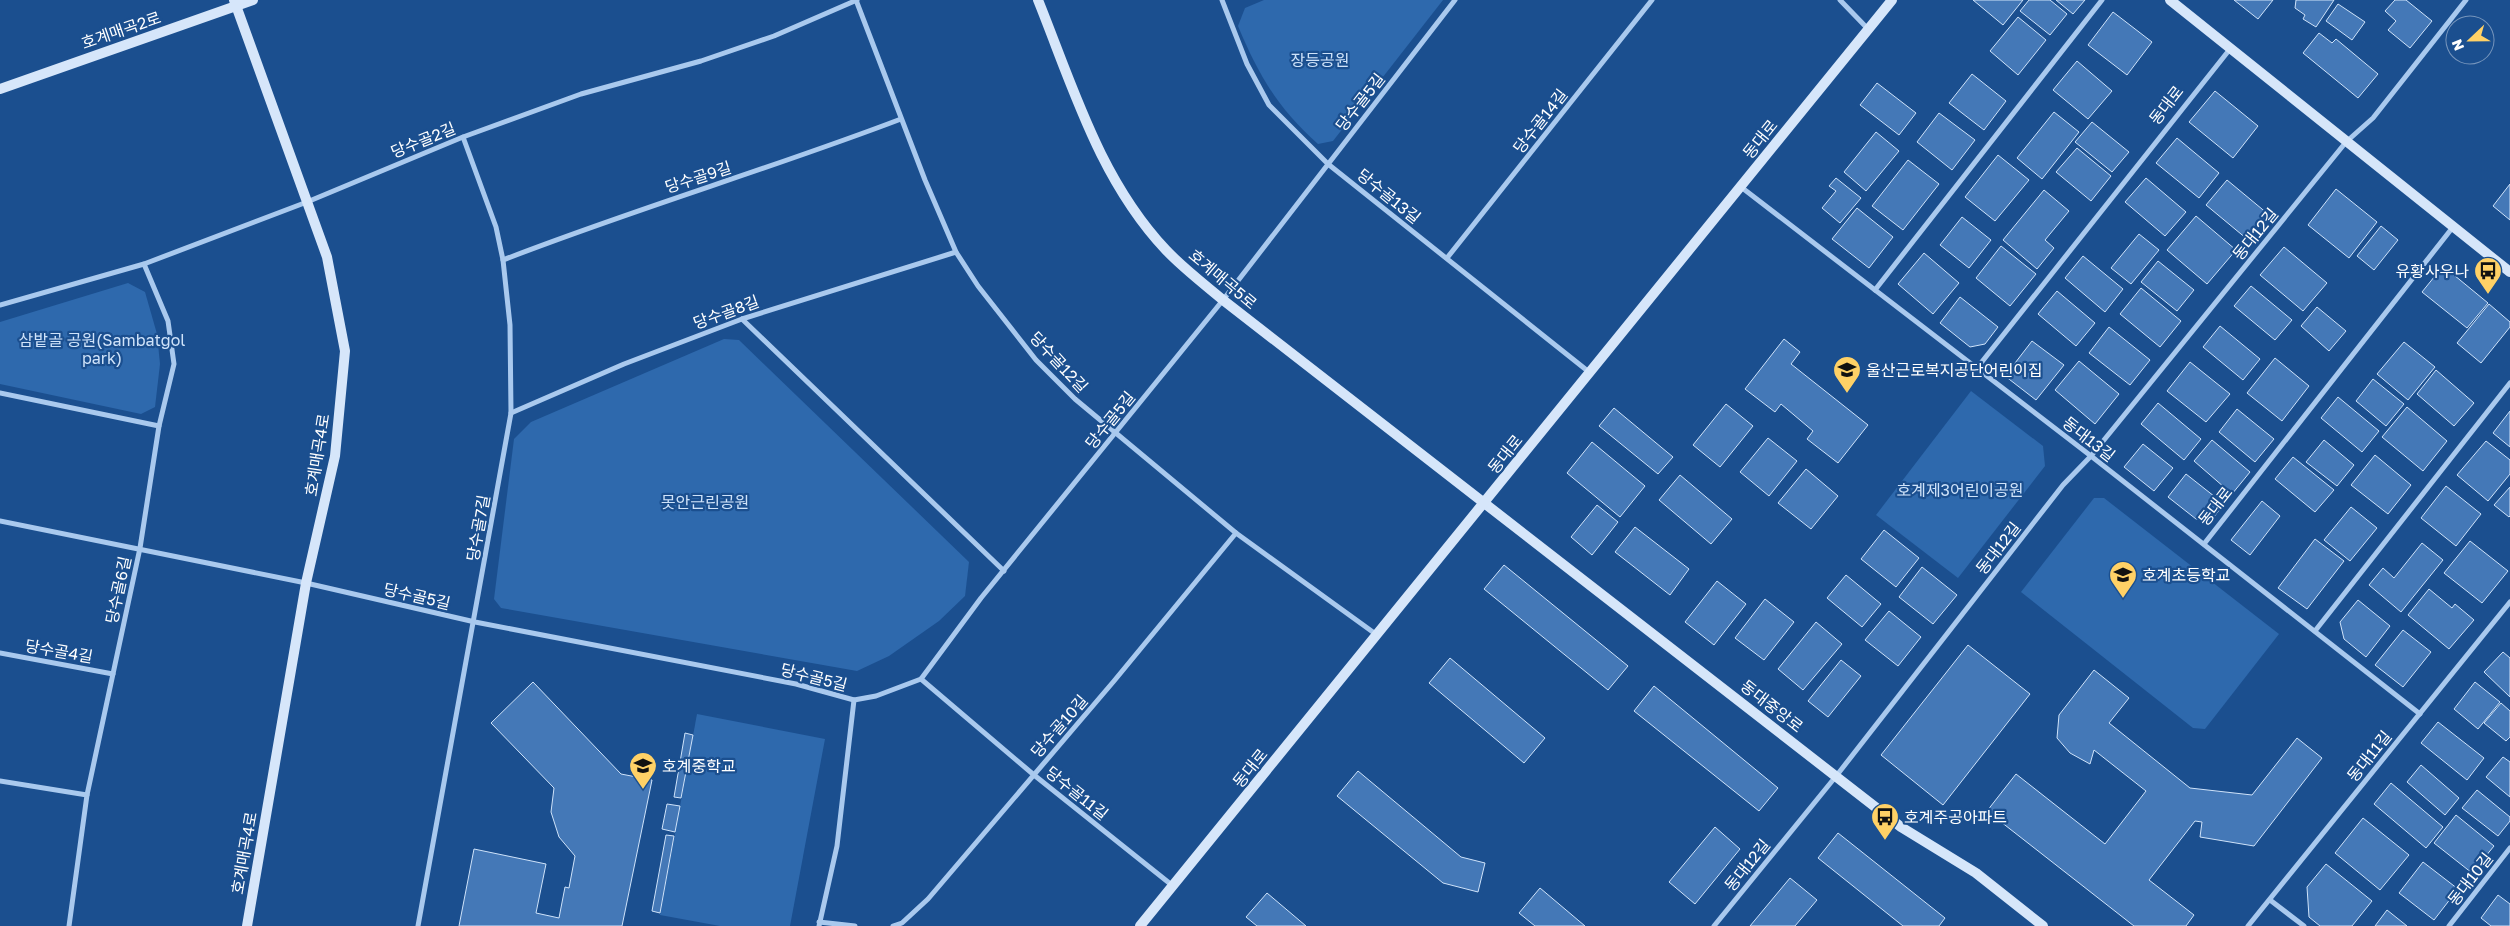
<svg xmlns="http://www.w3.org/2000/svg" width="2510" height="926" viewBox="0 0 2510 926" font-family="'Golos Text','Noto Sans KR',sans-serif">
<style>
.green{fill:#2e69ad}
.building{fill:#4478b7;stroke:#cfe3fa}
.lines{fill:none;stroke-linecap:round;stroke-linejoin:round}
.street{stroke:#a9c9ee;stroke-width:5}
.secondary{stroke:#d6e6fa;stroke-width:10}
.labels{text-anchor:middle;stroke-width:4.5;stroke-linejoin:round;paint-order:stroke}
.street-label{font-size:16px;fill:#fff;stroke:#1b4f8f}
.park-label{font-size:16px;fill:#cfe3fa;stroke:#1b4f8f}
.poi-label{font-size:16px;fill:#fff;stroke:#1b4f8f;text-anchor:start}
</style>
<rect width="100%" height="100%" fill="#1b4f8f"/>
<!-- green -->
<g class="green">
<path d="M1264,0h179l-110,141 -15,3c-40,-35 -60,-70 -80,-118l7,-18z"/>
<polygon points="128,283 145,292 157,334 160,364 155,407 141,414 0,384 0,322"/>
<polygon points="724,339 739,340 969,562 965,596 939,621 889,656 857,671 501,608 494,599 514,439 531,422"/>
<polygon points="1971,391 2043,446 2045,466 1958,578 1876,515"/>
<polygon points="2094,498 2104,498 2279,634 2205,729 2193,728 2021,592"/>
<polygon points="697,714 825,739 790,926 720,926 660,915"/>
</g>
<!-- building -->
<g class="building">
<polygon points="1973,0 2023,0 2003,25"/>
<polygon points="2029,0 2050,0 2067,14 2050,35 2020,11"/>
<polygon points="2056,0 2085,0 2073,14"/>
<polygon points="2234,0 2273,0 2258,19"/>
<polygon points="2296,0 2334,0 2316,27 2303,19 2305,15 2295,8"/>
<polygon points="2395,0 2406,0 2432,21 2410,48 2388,30 2396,21 2385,11"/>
<polygon points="2338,4 2365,22 2352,40 2326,21"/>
<polygon points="2113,12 2152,42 2127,75 2088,45"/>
<polygon points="2018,17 2046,40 2018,75 1990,51"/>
<polygon points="2319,33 2332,43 2336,39 2378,74 2358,98 2303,53"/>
<polygon points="2077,61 2112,91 2088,119 2053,90"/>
<polygon points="1972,74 2006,101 1984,130 1949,103"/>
<polygon points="1877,83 1916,113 1899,135 1860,105"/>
<polygon points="2215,91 2258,126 2233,158 2189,122"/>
<polygon points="2054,112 2079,132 2042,179 2017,158"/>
<polygon points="1939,113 1975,140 1952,170 1917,142"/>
<polygon points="2092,122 2129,152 2112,172 2075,142"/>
<polygon points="1876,132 1899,151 1866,191 1844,172"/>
<polygon points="2177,138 2219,173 2199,198 2156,163"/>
<polygon points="2077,148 2111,176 2091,201 2056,172"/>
<polygon points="1998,155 2029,180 1995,221 1965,197"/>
<polygon points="1908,160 1939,184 1903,230 1872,206"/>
<polygon points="1836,178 1861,198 1840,223 1822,208 1836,191 1829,186"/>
<polygon points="2146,178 2186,212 2165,236 2125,202"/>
<polygon points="2227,180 2268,214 2247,239 2206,205"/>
<polygon points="2510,184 2510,220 2493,206"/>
<polygon points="2336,189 2377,222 2349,258 2308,225"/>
<polygon points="2044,190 2069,211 2045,240 2054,248 2037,269 2003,240"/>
<polygon points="1857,208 1893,237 1869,268 1832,239"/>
<polygon points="2196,216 2236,250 2207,284 2167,250"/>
<polygon points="1962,217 1991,240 1969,268 1940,245"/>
<polygon points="2381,226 2398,240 2374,270 2357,256"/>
<polygon points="2139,234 2159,250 2131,284 2111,268"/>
<polygon points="2001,246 2036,274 2010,306 1976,278"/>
<polygon points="2284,247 2327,283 2303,311 2260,275"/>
<polygon points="1924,253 1959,283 1933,314 1898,284"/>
<polygon points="2083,256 2123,289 2105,312 2065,278"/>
<polygon points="2158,261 2194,290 2177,311 2141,282"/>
<polygon points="2443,266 2488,303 2467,328 2422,292"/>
<polygon points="2251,286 2292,320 2275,340 2234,306"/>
<polygon points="2141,288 2181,321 2160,347 2120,314"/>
<polygon points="2057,291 2095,323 2076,346 2038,314"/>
<polygon points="1960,297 1998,327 1985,344 1970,347 1940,323"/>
<polygon points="2489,304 2510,322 2510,327 2481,363 2457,343"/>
<polygon points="2317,307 2346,331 2329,351 2301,326"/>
<polygon points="2220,326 2260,359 2243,380 2203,347"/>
<polygon points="2109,327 2150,360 2130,385 2089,353"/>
<polygon points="1784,339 1800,352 1791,364 1868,425 1838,463 1807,439 1813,431 1781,404 1775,412 1745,389"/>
<polygon points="2032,341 2064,365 2036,400 2005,376"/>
<polygon points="2404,342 2435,367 2408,400 2377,374"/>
<polygon points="2275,358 2309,386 2282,421 2247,393"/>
<polygon points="2079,361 2119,394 2095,424 2055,390"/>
<polygon points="2190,362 2230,394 2206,422 2167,391"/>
<polygon points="2436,370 2474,403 2454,426 2417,394"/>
<polygon points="2373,379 2404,404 2386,426 2356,401"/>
<polygon points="2338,397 2379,431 2362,452 2321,418"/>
<polygon points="2158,403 2201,439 2184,460 2141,424"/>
<polygon points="1726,404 1753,426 1720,467 1693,445"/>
<polygon points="2407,407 2447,441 2423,471 2382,437"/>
<polygon points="1614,408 1673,457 1658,474 1599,426"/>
<polygon points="2237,409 2274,439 2255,462 2219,432"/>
<polygon points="2510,411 2510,447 2493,433"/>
<polygon points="1768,438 1797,461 1769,496 1740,472"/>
<polygon points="2212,440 2250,472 2232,494 2194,461"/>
<polygon points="2324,440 2354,465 2337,486 2306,462"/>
<polygon points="2486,441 2510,460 2510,474 2488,501 2457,475"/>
<polygon points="1592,442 1645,486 1620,517 1567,473"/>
<polygon points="2143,444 2173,468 2154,491 2124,467"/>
<polygon points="2375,455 2411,485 2388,514 2351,485"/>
<polygon points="2293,457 2334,490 2315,512 2275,479"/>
<polygon points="1806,469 1838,496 1811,529 1778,503"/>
<polygon points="2186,474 2224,504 2213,518 2196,519 2168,497"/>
<polygon points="1680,475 1732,519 1711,544 1659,500"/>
<polygon points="2446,486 2481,514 2456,546 2421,518"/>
<polygon points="2510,487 2510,516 2509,517 2494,505"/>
<polygon points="2262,501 2280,516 2250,555 2231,540"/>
<polygon points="1597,505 1618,522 1592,555 1571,537"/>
<polygon points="2351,507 2377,528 2350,561 2324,540"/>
<polygon points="1635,527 1689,569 1670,595 1615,552"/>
<polygon points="1884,530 1919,558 1896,587 1861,559"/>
<polygon points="2315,539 2344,561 2307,609 2278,588"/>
<polygon points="2470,541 2508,571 2482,603 2444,573"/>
<polygon points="2422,543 2443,560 2401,612 2369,585 2383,568 2394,578"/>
<polygon points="1504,565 1628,666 1608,690 1484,589"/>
<polygon points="1922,567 1957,595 1933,624 1899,597"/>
<polygon points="1846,575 1881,604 1862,627 1827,598"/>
<polygon points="1717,581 1746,604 1714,645 1685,622"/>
<polygon points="2429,589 2452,608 2455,604 2474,620 2449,649 2408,615"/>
<polygon points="1765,599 1794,622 1764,660 1735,638"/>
<polygon points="2358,600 2390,626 2366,657 2344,639 2340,622"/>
<polygon points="1889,611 1921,637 1898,666 1865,640"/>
<polygon points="1816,622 1842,644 1803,690 1778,669"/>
<polygon points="2403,630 2431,652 2403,687 2375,665"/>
<polygon points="1968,645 2030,694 1943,805 1881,755"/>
<polygon points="2503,652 2510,658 2510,697 2484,672"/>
<polygon points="1450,658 1545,738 1524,763 1429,683"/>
<polygon points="1841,660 1861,676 1828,717 1808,701"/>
<polygon points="2094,670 2129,698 2109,723 2190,788 2252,795 2297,738 2322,758 2254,846 2200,837 2202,822 2195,821 2149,880 2194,915 2186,926 2134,926 1987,811 2016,774 2105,844 2146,791 2094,750 2090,764 2070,753 2057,738 2059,715"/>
<polygon points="533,682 621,774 652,780 622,926 459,926 474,849 546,864 536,913 559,918 565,887 569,888 575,856 559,837 551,812 554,788 491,723"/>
<polygon points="2475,682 2500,702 2478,729 2454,709"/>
<polygon points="1654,686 1778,788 1759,811 1634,711"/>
<polygon points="2501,703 2510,711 2510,737 2506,741 2484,723"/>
<polygon points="2438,722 2484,758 2467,780 2421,743"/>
<polygon points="685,733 693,735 681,798 674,797"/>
<polygon points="2503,757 2510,762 2510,797 2486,777"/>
<polygon points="2421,765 2459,798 2445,815 2407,782"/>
<polygon points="1358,771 1461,857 1485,863 1478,892 1443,883 1337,796"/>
<polygon points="2391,783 2443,827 2426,848 2374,804"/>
<polygon points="2477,790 2510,817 2510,821 2498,836 2462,808"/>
<polygon points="667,804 680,806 675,832 662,829"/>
<polygon points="2456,815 2494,846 2472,873 2434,843"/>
<polygon points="2363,818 2409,855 2380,890 2335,853"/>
<polygon points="1715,827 1740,849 1695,904 1669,882"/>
<polygon points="1838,833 1945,918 1939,926 1903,926 1818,858"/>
<polygon points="666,835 674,836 660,913 652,911"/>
<polygon points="2423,862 2458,889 2434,920 2399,893"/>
<polygon points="2326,864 2372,901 2352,926 2320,926 2309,917 2307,887"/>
<polygon points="1790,878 1817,900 1795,926 1750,926"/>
<polygon points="1540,888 1585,926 1535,926 1519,913"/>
<polygon points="1267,893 1306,926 1257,926 1246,917"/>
<polygon points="2498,895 2510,904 2510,926 2491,926 2481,918"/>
<polygon points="2387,910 2407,926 2375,926"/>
</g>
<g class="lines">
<!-- street -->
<g class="street">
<polyline points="856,0 925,180 956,252 978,286 1036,360 1075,399 1236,533 1377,635"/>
<polyline points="1222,0 1247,64 1269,105 1328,164 1589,372"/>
<polyline points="1840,0 1868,29"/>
<polyline points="1741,187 2091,456 2420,714"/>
<polyline points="1447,258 1652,0"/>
<path d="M503,260c131,-51 267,-91 398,-141"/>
<polyline points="1875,290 2102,0"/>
<polyline points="0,305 144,264 307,202 463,137 581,94 701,61 774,36 857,0"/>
<polyline points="742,319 1004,571"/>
<polyline points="1977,368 2230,49"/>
<polyline points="0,393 159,426"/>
<polyline points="511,413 624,364 742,319 956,252"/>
<polyline points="0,521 306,583 475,622 796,684 854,700 876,696 921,679 981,598 1223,300 1455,0"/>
<polyline points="2204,544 2453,227"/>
<polyline points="2315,631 2510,383"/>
<polyline points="0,653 113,674"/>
<polyline points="921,679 1034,775 1173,886"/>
<polyline points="0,781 87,795"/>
<polyline points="2270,900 2304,926"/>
<polyline points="819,922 855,926"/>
<polyline points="69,926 87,795 140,548 159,426 174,364 168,321 144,264"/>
<polyline points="418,926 511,413 510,325 503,260 496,227 463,137"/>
<polyline points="819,926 837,846 854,700"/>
<polyline points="893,926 902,923 928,899 1114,681 1236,533"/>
<polyline points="1714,926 1837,775 2063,485 2091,456 2346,142 2373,118 2466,0"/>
<polyline points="2248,926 2510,602"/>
<polyline points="2449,926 2510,848"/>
</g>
<!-- secondary -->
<g class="secondary">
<polyline points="234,0 327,257 345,351 335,456 306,583 247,926"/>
<path d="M1038,0c35,87 62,180 128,250 17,18 38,34 57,50l678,527 75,46 67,53"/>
<polyline points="2170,0 2510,272"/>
<polyline points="0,89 253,0"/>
<polyline points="1140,926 1892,0"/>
</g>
</g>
<!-- icons -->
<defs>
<symbol id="bus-pin" viewBox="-11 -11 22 30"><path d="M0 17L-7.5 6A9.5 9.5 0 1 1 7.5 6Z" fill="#ffd166" stroke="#1b4f8f"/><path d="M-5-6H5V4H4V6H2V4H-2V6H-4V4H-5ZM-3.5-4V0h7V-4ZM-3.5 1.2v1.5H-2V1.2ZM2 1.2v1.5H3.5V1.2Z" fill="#111"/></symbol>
<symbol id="school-pin" viewBox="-11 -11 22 30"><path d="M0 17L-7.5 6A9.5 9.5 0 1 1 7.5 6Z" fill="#ffd166" stroke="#1b4f8f"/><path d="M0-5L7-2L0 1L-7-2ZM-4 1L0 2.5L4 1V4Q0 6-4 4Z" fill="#111"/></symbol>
</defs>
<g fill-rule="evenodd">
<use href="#bus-pin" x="2472" y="255" width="32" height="43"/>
<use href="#school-pin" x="1831" y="354" width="32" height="43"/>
<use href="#school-pin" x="2107" y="559" width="32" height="43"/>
<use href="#school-pin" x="627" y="750" width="32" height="43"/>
<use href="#bus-pin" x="1869" y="801" width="32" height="43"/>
</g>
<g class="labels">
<!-- street labels -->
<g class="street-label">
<text transform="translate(121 30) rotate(-19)" y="6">호계매곡2로</text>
<text transform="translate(1360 102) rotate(-52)" y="6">당수골5길</text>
<text transform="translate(2166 105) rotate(-52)" y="6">동대로</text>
<text transform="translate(1540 121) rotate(-52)" y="6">당수골14길</text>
<text transform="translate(1760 139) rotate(-51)" y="6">동대로</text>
<text transform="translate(423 140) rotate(-22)" y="6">당수골2길</text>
<text transform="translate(698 177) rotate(-18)" y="6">당수골9길</text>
<text transform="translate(1389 196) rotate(39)" y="6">당수골13길</text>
<text transform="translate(2255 234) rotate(-51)" y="6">동대12길</text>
<text transform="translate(1223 279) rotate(40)" y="6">호계매곡5로</text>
<text transform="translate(726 312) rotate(-20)" y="6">당수골8길</text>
<text transform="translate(1059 362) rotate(47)" y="6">당수골12길</text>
<text transform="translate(1110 420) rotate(-51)" y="6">당수골5길</text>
<text transform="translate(2089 439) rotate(38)" y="6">동대13길</text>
<text transform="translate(1505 454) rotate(-51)" y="6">동대로</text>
<text transform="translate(317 455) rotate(-81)" y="6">호계매곡4로</text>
<text transform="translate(2215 506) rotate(-52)" y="6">동대로</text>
<text transform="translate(478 528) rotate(-80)" y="6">당수골7길</text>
<text transform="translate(1998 548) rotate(-52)" y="6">동대12길</text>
<text transform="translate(118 590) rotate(-78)" y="6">당수골6길</text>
<text transform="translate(417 596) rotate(13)" y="6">당수골5길</text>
<text transform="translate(59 651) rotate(10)" y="6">당수골4길</text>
<text transform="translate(814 677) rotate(14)" y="6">당수골5길</text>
<text transform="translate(1772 706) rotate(38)" y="6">동대중앙로</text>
<text transform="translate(1059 726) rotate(-49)" y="6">당수골10길</text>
<text transform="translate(2369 756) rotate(-51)" y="6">동대11길</text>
<text transform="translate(1250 768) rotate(-51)" y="6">동대로</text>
<text transform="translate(1077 793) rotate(39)" y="6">당수골11길</text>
<text transform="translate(244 853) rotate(-80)" y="6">호계매곡4로</text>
<text transform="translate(1747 865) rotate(-51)" y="6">동대12길</text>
<text transform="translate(2470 879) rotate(-52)" y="6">동대10길</text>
</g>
<!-- park labels -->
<g class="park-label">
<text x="1320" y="66">장등공원</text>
<text x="102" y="346">삼밭골 공원(Sambatgol<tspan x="102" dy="18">park)</tspan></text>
<text x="1960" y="496">호계제3어린이공원</text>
<text x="705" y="508">못안근린공원</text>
</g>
<!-- poi labels -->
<g class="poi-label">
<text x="2469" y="277" text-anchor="end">유황사우나</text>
<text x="1866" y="376">울산근로복지공단어린이집</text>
<text x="2142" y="581">호계초등학교</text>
<text x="662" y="772">호계중학교</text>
<text x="1904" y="823">호계주공아파트</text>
</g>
</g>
<!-- north arrow -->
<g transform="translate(2470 40) rotate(248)"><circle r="24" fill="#1b4f8f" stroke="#7695bc"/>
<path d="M0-4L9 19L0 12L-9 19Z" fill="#ffd166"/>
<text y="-8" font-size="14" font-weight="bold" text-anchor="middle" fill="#ffffff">N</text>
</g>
</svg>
